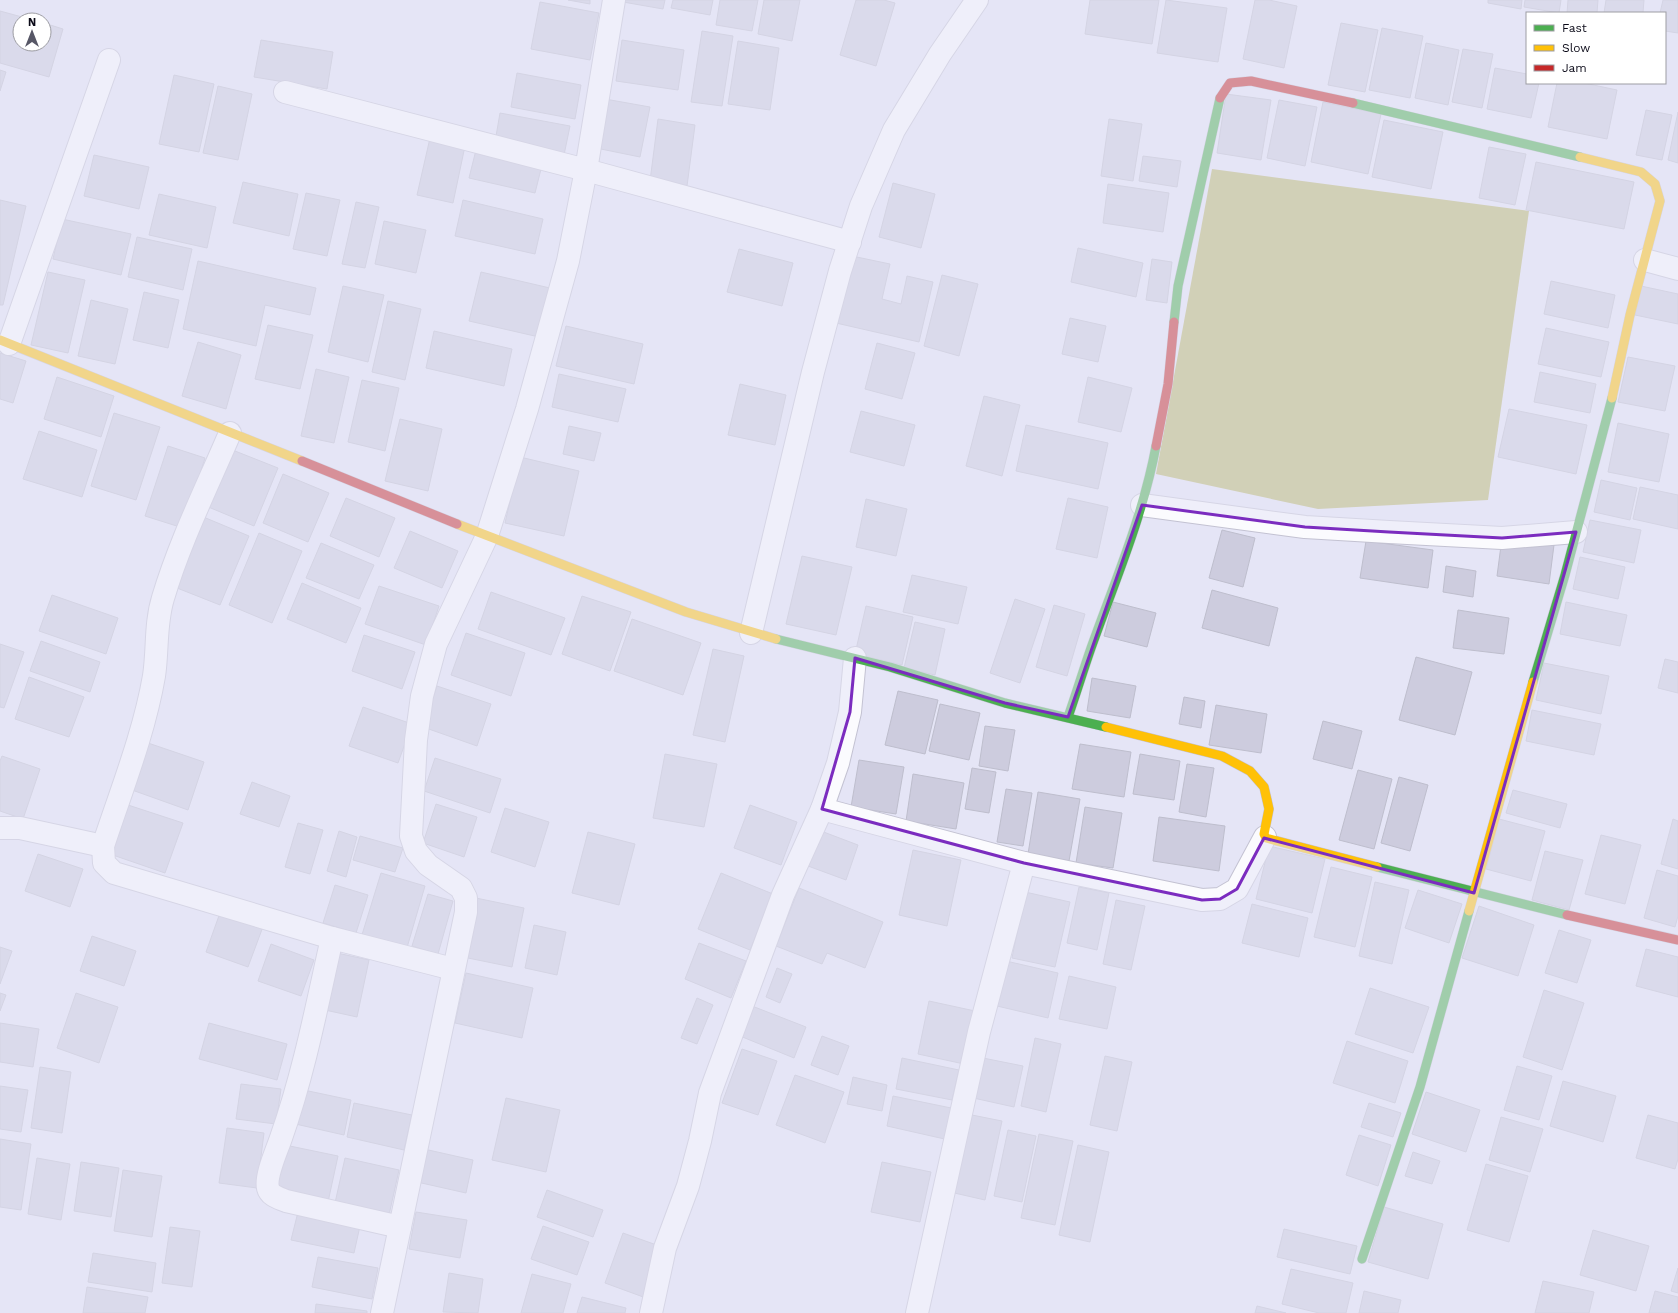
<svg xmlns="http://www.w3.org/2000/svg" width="1678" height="1313" viewBox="0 0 1678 1313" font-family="'Work Sans',sans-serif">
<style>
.water{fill:#b9b56c}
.building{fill:#cdccde;stroke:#bebecd}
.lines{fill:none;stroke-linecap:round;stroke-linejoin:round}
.street-casing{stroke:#c3c2d2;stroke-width:24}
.fast-casing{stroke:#c3c2d2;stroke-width:10}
.slow-casing{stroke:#c3c2d2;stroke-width:10}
.jam-casing{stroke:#c3c2d2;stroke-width:10}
.street{stroke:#fbfbfe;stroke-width:22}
.fast{stroke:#4caf50;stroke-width:9}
.slow{stroke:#ffc107;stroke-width:9}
.jam{stroke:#c62828;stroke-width:9}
.marked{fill:none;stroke:#7b2cbf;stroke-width:3;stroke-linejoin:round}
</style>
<rect width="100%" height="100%" fill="#e5e5f6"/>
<!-- water -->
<polygon class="water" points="1212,169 1529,211 1488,500 1318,509 1156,474"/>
<!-- building -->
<g class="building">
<polygon points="568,0 590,0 590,4"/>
<polygon points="624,0 665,0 663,9 623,2"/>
<polygon points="673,0 713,0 710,15 671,8"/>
<polygon points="720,0 758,0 752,31 716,25"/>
<polygon points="764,0 800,0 792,41 758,34"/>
<polygon points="856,0 884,0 895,3 876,66 840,55"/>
<polygon points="1090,0 1159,0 1152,44 1085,34"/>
<polygon points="1166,0 1227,8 1218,62 1157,53"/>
<polygon points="1255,0 1269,0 1297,6 1284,68 1243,59"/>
<polygon points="1488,0 1522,0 1521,9 1488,3"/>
<polygon points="1525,0 1561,0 1559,13 1524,7"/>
<polygon points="1568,0 1598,0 1597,13 1567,13"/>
<polygon points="1606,0 1644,0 1643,13 1604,13"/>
<polygon points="1663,0 1678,0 1678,33 1665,31 1665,13 1660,13"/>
<polygon points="540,2 599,13 590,60 531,49"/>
<polygon points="0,11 33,20 20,20 20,44 44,44 44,23 63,29 49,77 0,63"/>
<polygon points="1341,23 1378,30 1365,92 1328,85"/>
<polygon points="1382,28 1423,36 1410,98 1369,90"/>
<polygon points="702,31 733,36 722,106 691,102"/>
<polygon points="261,40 333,52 327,89 254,77"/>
<polygon points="622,40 684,50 678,90 616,81"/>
<polygon points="738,41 779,48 770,110 728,104"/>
<polygon points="1426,43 1459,50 1448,105 1415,98"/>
<polygon points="1463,49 1493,54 1482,108 1452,102"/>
<polygon points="1495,68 1527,74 1527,83 1539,83 1531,118 1487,109"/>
<polygon points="0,70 6,72 0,91"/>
<polygon points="517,73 581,85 575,119 511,107"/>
<polygon points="174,75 214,84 199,152 159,144"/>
<polygon points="1557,83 1584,83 1617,90 1607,139 1548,127"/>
<polygon points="218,86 252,94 238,160 203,153"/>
<polygon points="1226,94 1271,100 1261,160 1217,153"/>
<polygon points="605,99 650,107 640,157 596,148"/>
<polygon points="1279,100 1317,107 1305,166 1267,158"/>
<polygon points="1323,102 1381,114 1368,174 1311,162"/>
<polygon points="1646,110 1672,115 1662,160 1636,155"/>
<polygon points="1678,112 1678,163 1668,160"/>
<polygon points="500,113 570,126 564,155 495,142"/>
<polygon points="658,119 695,125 687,186 650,181"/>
<polygon points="1109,119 1142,124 1133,181 1101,176"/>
<polygon points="1384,120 1443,132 1431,189 1372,177"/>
<polygon points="430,138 465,146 453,203 417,195"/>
<polygon points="1489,147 1526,154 1515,205 1479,198"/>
<polygon points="476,150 542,165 535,193 469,178"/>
<polygon points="94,155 149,167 139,209 84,196"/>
<polygon points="1143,156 1181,161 1177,187 1139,181"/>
<polygon points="1536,162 1634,182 1624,229 1526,210"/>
<polygon points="243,182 298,194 289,236 233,223"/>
<polygon points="893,183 935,194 921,248 879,237"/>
<polygon points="1108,184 1169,193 1163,232 1103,223"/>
<polygon points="306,193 340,200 327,256 293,249"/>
<polygon points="159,194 216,207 207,248 149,235"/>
<polygon points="0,200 26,206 3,305 0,305"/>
<polygon points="463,200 543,219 535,254 455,236"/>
<polygon points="356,202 379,207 365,268 342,264"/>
<polygon points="62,219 131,234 121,275 53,259"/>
<polygon points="384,221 426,230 416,273 375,264"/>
<polygon points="137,237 192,249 183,290 128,277"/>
<polygon points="1078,248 1143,263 1136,297 1071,282"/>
<polygon points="739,249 793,263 782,306 727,292"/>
<polygon points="852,256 890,264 882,299 901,304 907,276 933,282 919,342 836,323"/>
<polygon points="1152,259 1172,262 1167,303 1146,300"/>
<polygon points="198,261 316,288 310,315 265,305 256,346 183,329"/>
<polygon points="48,272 85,280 68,353 31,345"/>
<polygon points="481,272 550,288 539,337 469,321"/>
<polygon points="942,275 978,284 959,356 924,346"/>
<polygon points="1551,281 1615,295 1608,328 1544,314"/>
<polygon points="343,286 384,295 368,362 328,352"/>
<polygon points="1641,286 1678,294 1678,324 1635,315"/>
<polygon points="144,292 179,300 168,348 133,340"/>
<polygon points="91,300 128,309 115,364 78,356"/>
<polygon points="388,301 421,309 405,380 372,372"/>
<polygon points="1070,318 1106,326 1098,362 1062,354"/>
<polygon points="268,325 313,335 300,389 255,379"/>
<polygon points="566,326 643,344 634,384 556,366"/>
<polygon points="1546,328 1609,342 1601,377 1538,364"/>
<polygon points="434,331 512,349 504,386 426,368"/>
<polygon points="198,342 241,355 226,409 182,396"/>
<polygon points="877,343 915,353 902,399 865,389"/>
<polygon points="0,353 26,361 13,403 0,399"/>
<polygon points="1628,357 1675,366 1665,411 1618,402"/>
<polygon points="316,369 349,377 334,443 301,436"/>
<polygon points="1540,372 1596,384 1590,413 1534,402"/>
<polygon points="559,374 626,389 618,422 552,407"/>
<polygon points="57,377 114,396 101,437 44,419"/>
<polygon points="1088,377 1132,388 1121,432 1078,422"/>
<polygon points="362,380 399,388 385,451 348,442"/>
<polygon points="740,384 786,395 775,445 728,435"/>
<polygon points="984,396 1020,405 1002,476 966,466"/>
<polygon points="1509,409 1587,425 1576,474 1498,457"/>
<polygon points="861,411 915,425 904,466 850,452"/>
<polygon points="114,413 160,427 136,500 91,486"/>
<polygon points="400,419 442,429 428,491 385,481"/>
<polygon points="1618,423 1669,434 1659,482 1608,472"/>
<polygon points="1026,425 1108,443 1098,489 1016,471"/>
<polygon points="569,426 601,433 594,461 563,454"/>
<polygon points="39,431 97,450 82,497 23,479"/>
<polygon points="168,446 205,458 183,528 145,516"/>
<polygon points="230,449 278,468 254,526 206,506"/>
<polygon points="520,457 579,471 564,536 505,523"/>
<polygon points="283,474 329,493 308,542 263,523"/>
<polygon points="1601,480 1637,488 1630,520 1594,512"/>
<polygon points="1640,487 1678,495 1678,529 1633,519"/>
<polygon points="346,498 395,518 379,557 330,536"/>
<polygon points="1068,498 1108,507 1097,558 1056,549"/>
<polygon points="866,499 907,509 896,556 856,547"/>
<polygon points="201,516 249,536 220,605 172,586"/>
<polygon points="1590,520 1641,530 1634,563 1583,552"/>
<polygon points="1222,530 1255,538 1243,587 1209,578"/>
<polygon points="410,531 458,551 442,588 394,568"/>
<polygon points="259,533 302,551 272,623 229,605"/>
<polygon points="1502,538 1554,545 1549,584 1497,576"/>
<polygon points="1366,541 1433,550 1428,588 1360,578"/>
<polygon points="321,543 374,565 359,599 306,578"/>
<polygon points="802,556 852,567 836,635 786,624"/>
<polygon points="1580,557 1625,567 1618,599 1573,589"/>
<polygon points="1446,566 1476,571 1473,597 1443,592"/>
<polygon points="912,575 967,587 958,624 903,612"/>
<polygon points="302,583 361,608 346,643 287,619"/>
<polygon points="379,586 439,606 426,645 365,624"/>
<polygon points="1212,590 1278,608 1269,646 1202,628"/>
<polygon points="491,592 565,618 551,655 478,629"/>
<polygon points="52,595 118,618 106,654 39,631"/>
<polygon points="582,596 631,612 610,671 562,654"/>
<polygon points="1015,599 1045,609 1020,683 990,673"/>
<polygon points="1113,602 1156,613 1147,647 1104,636"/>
<polygon points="1566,602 1627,615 1620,646 1560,634"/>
<polygon points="1054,605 1085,614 1067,676 1036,667"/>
<polygon points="866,606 913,617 902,665 855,654"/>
<polygon points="1458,610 1509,618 1504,654 1453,648"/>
<polygon points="632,619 701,643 683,695 614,671"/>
<polygon points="915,622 945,629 935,675 904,668"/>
<polygon points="466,633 525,653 511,696 451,675"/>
<polygon points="364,635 415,652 402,689 352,671"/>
<polygon points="41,641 100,662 90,692 30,671"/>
<polygon points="0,644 24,652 4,708 0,707"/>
<polygon points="713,649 744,656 725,742 693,735"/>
<polygon points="1416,657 1472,672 1455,735 1399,720"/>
<polygon points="1665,659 1678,662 1678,693 1658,688"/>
<polygon points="1544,663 1609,676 1601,714 1536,700"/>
<polygon points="29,677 84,697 69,737 15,719"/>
<polygon points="1092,678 1136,686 1130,718 1087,711"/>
<polygon points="437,686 491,704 477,746 423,727"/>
<polygon points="898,691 938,700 925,754 885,745"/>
<polygon points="1184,697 1205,701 1201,728 1179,724"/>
<polygon points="940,704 980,713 969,760 929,751"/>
<polygon points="1216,705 1267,714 1261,753 1209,745"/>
<polygon points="363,707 412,724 398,763 349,746"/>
<polygon points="1532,710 1601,724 1594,755 1526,741"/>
<polygon points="1323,721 1362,731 1352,769 1313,759"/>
<polygon points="985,726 1015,730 1008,771 979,766"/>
<polygon points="148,743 204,762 188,810 132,790"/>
<polygon points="1080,744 1131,752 1124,797 1072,789"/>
<polygon points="665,754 717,764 704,827 653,818"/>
<polygon points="1140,754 1180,761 1174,800 1133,794"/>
<polygon points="2,756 40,769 23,819 0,811 0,761"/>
<polygon points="435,758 501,779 490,813 424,791"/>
<polygon points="859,760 904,767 896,814 851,807"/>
<polygon points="1187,764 1214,768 1206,817 1179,812"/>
<polygon points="972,768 996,772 989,813 965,809"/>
<polygon points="1358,770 1392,779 1374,849 1339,840"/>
<polygon points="913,774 964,783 956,829 906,821"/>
<polygon points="1399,777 1428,785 1410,851 1381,843"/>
<polygon points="252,782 290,796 279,827 240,814"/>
<polygon points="1006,789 1032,793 1023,846 997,842"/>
<polygon points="1513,790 1567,804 1560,828 1506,813"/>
<polygon points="1038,792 1080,799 1069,861 1028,854"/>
<polygon points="125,804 183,823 165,873 107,853"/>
<polygon points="436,804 477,817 464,857 423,843"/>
<polygon points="750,805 797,822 781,865 734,848"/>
<polygon points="1085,807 1122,813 1113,868 1076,863"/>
<polygon points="505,808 549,822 535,867 491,852"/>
<polygon points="1159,817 1225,826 1219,871 1153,861"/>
<polygon points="1499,819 1545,831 1531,881 1486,869"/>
<polygon points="1673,819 1678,821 1678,869 1661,864"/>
<polygon points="298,823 323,830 310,874 285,867"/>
<polygon points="339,831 357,837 346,877 327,871"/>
<polygon points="821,831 858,845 846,880 808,866"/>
<polygon points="588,832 635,844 619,905 572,893"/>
<polygon points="1601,835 1641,845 1625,904 1585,894"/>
<polygon points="360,836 403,848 395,872 353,860"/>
<polygon points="1269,846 1325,859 1312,913 1256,899"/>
<polygon points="913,850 961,860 947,926 899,915"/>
<polygon points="1545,851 1583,860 1569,910 1532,900"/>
<polygon points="38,854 83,869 70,907 25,891"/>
<polygon points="1331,867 1372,877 1355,947 1314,937"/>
<polygon points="1657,870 1678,876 1678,916 1675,927 1644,918"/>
<polygon points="381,873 425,886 406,951 361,938"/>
<polygon points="721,873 773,894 750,950 698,929"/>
<polygon points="1375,882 1409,890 1392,964 1359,956"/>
<polygon points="335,885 368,895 356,933 323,923"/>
<polygon points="1079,887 1109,893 1097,950 1067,943"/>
<polygon points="799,888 883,922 865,968 827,953 822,964 776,946"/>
<polygon points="1418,890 1462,904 1449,943 1405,928"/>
<polygon points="1025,892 1070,902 1055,967 1012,958"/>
<polygon points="428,894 453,901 438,954 412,946"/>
<polygon points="476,898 524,908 512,967 463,957"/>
<polygon points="1116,900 1145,906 1131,970 1103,964"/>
<polygon points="1252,904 1308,918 1299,957 1242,943"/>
<polygon points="1479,906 1534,925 1518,976 1462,958"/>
<polygon points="221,910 264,924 248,967 206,952"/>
<polygon points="534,925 566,932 557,975 525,968"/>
<polygon points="1559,930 1591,940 1577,983 1545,973"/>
<polygon points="92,936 136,951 124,986 80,971"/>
<polygon points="699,943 746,961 731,998 685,979"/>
<polygon points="271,944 314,960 301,996 258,981"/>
<polygon points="0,947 12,951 0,984"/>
<polygon points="1646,949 1678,957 1678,997 1636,986"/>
<polygon points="337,953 369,960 357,1017 325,1010"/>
<polygon points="1006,961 1058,973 1048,1018 997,1006"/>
<polygon points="777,968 792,974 780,1003 766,997"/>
<polygon points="466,973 533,988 522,1038 455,1023"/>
<polygon points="1069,976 1116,987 1107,1029 1059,1019"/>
<polygon points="1370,988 1429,1007 1413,1053 1355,1034"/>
<polygon points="1544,990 1584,1003 1562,1070 1523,1057"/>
<polygon points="0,993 6,995 0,1011"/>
<polygon points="76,993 118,1007 99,1063 57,1048"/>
<polygon points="697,998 713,1005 697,1044 681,1038"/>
<polygon points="929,1001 975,1011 964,1064 918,1054"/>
<polygon points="752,1006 806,1027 794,1058 740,1036"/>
<polygon points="0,1023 39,1029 33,1067 0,1062"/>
<polygon points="209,1023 287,1044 277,1080 199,1059"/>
<polygon points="822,1036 849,1046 838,1075 811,1065"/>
<polygon points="1035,1038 1061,1044 1046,1112 1021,1106"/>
<polygon points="1347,1041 1408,1061 1395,1103 1333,1083"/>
<polygon points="742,1049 777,1061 758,1115 722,1103"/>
<polygon points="1105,1056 1132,1062 1117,1131 1090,1125"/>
<polygon points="978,1057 1023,1066 1014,1107 969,1097"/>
<polygon points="902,1058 959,1070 952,1100 896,1089"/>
<polygon points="1517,1066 1552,1076 1539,1120 1504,1110"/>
<polygon points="40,1067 71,1072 62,1133 31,1128"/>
<polygon points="795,1075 844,1092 825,1143 776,1125"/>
<polygon points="853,1077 887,1085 882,1111 847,1104"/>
<polygon points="1563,1081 1616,1096 1603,1142 1550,1126"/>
<polygon points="241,1084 281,1089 276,1124 236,1119"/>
<polygon points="0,1086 28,1090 21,1132 0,1129"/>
<polygon points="299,1089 351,1100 344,1135 291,1123"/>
<polygon points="1426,1092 1480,1110 1466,1152 1412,1134"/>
<polygon points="893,1096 956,1109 949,1140 887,1126"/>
<polygon points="506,1098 560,1110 546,1172 492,1160"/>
<polygon points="354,1103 412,1115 404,1150 347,1137"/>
<polygon points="1369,1103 1401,1113 1393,1137 1361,1127"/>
<polygon points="967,1114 1002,1121 985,1200 950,1192"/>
<polygon points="1648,1115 1678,1123 1678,1159 1675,1169 1636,1158"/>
<polygon points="1501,1117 1543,1129 1530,1172 1489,1160"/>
<polygon points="227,1128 264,1133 257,1188 219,1183"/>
<polygon points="1008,1130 1036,1136 1022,1202 994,1196"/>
<polygon points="1039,1134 1073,1141 1055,1225 1021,1218"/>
<polygon points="1359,1135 1391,1145 1378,1186 1346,1175"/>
<polygon points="0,1139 31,1144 21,1210 0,1207"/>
<polygon points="285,1145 338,1156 328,1202 275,1190"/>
<polygon points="1078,1145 1109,1152 1090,1242 1059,1235"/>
<polygon points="424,1149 473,1160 466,1193 417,1182"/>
<polygon points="1413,1152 1440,1161 1432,1184 1405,1176"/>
<polygon points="37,1158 70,1164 61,1220 28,1214"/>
<polygon points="345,1158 399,1170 389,1215 335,1203"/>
<polygon points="81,1162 119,1168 111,1217 74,1211"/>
<polygon points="882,1162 931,1172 920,1222 871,1212"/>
<polygon points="1486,1164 1528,1176 1509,1242 1467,1230"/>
<polygon points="123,1170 162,1176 152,1237 114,1231"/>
<polygon points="547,1190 603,1210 593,1237 537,1217"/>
<polygon points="1384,1207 1443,1224 1428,1279 1368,1262"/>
<polygon points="298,1212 360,1226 354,1253 291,1240"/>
<polygon points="416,1212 467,1220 460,1258 409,1249"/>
<polygon points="543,1226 589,1242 577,1275 531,1259"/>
<polygon points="170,1227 200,1231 192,1287 162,1283"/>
<polygon points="1284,1229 1357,1246 1350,1274 1277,1257"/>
<polygon points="1593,1230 1649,1246 1636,1291 1580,1275"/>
<polygon points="623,1233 665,1248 646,1298 605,1283"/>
<polygon points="93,1253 156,1263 152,1292 88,1282"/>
<polygon points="318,1257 378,1268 372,1299 312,1287"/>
<polygon points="1678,1268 1678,1293 1671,1291"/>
<polygon points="1291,1269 1353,1283 1346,1313 1319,1313 1282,1304"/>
<polygon points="449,1273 483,1279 478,1313 443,1312"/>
<polygon points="532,1274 571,1284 563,1313 521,1313"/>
<polygon points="1543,1281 1594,1292 1589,1313 1535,1313"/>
<polygon points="87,1287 148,1297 145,1313 83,1313"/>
<polygon points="1364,1291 1401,1300 1398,1313 1359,1313"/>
<polygon points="1655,1291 1678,1297 1678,1313 1649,1313"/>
<polygon points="582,1297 626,1308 625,1313 577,1313"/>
<polygon points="316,1304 367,1311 367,1313 315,1313"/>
<polygon points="1257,1306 1286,1313 1255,1313"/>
</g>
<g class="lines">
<defs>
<g id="street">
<polyline points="285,92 586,170 850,242"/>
<polyline points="1645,260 1678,269"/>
<polyline points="9,344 109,60"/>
<path d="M230,433c-23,54 -50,108 -67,165 -8,26 -5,52 -9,78 -10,58 -33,115 -51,170l1,17 10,10 218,65 121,31"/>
<polyline points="1142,505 1305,527 1389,532 1502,538 1576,532"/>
<polyline points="751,633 813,372 840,271 861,206 894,130 940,54 977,0"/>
<polyline points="822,809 1024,863 1202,900 1220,899 1237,889 1265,837"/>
<polyline points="0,828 20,828 103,846"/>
<path d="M332,938c-15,67 -28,135 -51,200 -4,12 -16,38 -13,50 2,8 11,10 18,13l114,26"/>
<polyline points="382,1313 466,912 466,898 461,888 428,865 416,851 411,836 416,740 422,696 436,644 487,536 527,409 568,261 586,170 614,0"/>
<polyline points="651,1313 665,1248 688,1186 700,1141 710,1093 783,895 822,809 838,763 850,712 855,658"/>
<polyline points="917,1313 979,1032 1024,863"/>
</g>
<g id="fast">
<polyline points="1353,103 1580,157"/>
<polyline points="1174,322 1178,286 1220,98"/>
<polyline points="776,639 890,667 1005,703 1106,727"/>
<polyline points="1533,682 1565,575 1612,398"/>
<path d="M1068,717c8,-23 15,-46 23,-69 24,-67 52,-132 65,-202"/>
<polyline points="1377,867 1567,915"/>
<polyline points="1362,1259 1420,1087 1469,911"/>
</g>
<g id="slow">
<polyline points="1580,157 1641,172 1655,184 1660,201 1630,315 1612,398"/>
<polyline points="0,340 302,461"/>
<polyline points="457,524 686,612 776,639"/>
<polyline points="1106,727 1222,756 1250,771 1264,787 1269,809 1264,834 1266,838 1377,867"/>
<polyline points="1469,911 1533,682"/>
</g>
<g id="jam">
<polyline points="1220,98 1230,83 1251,81 1353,103"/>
<polyline points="1156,446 1168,384 1174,322"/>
<polyline points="302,461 457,524"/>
<polyline points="1567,915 1678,940"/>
</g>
</defs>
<!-- street casing -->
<use href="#street" class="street-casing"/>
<!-- fast casing -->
<use href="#fast" class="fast-casing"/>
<!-- slow casing -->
<use href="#slow" class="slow-casing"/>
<!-- jam casing -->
<use href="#jam" class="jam-casing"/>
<!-- street -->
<use href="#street" class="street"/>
<!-- fast -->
<use href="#fast" class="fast"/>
<!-- slow -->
<use href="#slow" class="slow"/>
<!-- jam -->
<use href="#jam" class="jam"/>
</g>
<!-- marked area -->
<path d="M0 0H1678V1313H0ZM1142,505l163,22 84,5 113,6 74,-6 -102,361 -210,-55 -27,51 -17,10 -18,1 -178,-37 -202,-54 28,-97 5,-54 150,45 63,14z" fill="#e5e5f6" fill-opacity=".55" fill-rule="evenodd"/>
<path class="marked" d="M1142,505l163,22 84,5 113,6 74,-6 -102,361 -210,-55 -27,51 -17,10 -18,1 -178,-37 -202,-54 28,-97 5,-54 150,45 63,14z"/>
<!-- legend -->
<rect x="1526" y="12" width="140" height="72" fill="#ffffff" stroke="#9d9da3"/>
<rect x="1534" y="25" width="20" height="6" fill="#4caf50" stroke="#9d9da3"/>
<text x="1562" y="32" font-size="12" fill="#0b0a18">Fast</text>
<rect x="1534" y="45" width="20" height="6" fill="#ffc107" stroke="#9d9da3"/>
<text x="1562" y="52" font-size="12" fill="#0b0a18">Slow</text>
<rect x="1534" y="65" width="20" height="6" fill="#c62828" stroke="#9d9da3"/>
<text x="1562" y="72" font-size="12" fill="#0b0a18">Jam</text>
<!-- north arrow -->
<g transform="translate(32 32)"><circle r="19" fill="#ffffff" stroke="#9d9da3"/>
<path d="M0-3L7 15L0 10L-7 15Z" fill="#575766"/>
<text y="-6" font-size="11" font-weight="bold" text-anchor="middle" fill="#0b0a18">N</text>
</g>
</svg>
